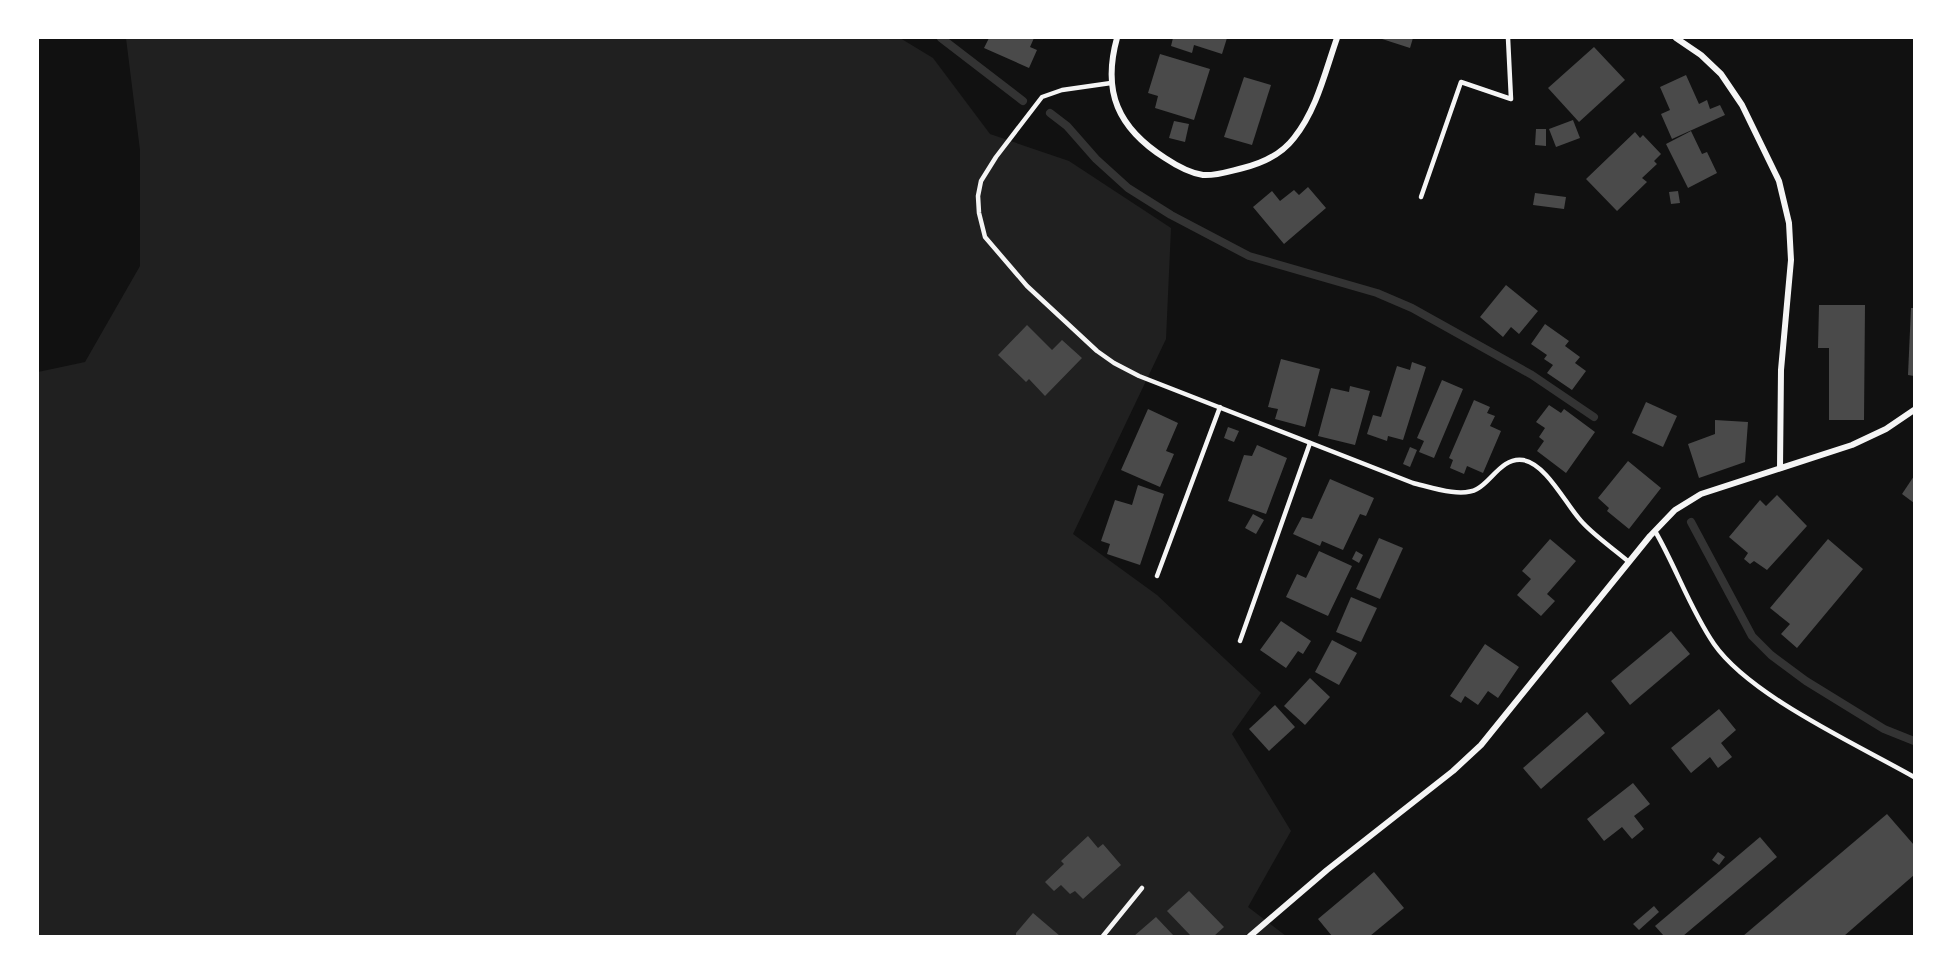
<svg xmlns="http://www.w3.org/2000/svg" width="1952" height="974" viewBox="0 0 1952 974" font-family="'Exo 2',sans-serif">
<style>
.green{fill:#202020}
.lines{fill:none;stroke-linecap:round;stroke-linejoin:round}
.stream{stroke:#333;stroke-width:8}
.building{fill:#4a4a4a}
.service{stroke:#f5f5f5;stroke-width:4.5}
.minor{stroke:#f5f5f5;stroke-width:6}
</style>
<rect width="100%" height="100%" fill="#111"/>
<!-- green -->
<polygon class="green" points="126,38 900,38 933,58 990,134 1069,161 1171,228 1166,339 1073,534 1157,595 1261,693 1232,734 1291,831 1248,907 1286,936 38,936 38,372 85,362 140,266 140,150"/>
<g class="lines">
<!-- stream -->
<g class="stream">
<polyline points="941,38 1023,101"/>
<polyline points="1050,113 1067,126 1096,159 1128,188 1171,215 1249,256 1377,293 1412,308 1532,375 1594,417"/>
<polyline points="1691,522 1752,636 1771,655 1806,681 1884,729 1914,741"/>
</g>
</g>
<!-- building -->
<g class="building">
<polygon points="989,38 1034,38 1030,47 1037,50 1029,68 984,48"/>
<polygon points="1173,38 1227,38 1222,54 1194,45 1192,53 1171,46"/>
<polygon points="1379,38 1413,38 1410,48"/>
<polygon points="1594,47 1625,80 1579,122 1548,88"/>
<polygon points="1160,54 1210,69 1194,120 1155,108 1158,96 1148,93"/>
<polygon points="1686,75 1699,104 1707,100 1710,109 1720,105 1725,115 1672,139 1661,114 1670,110 1660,87"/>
<polygon points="1244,77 1271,85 1252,145 1224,137"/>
<polygon points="1573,120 1580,138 1556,147 1549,129"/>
<polygon points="1174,121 1189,124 1185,142 1169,138"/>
<polygon points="1536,129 1546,129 1546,146 1535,145"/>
<polygon points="1691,131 1702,154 1707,152 1717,173 1688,188 1666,144"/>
<polygon points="1635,132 1640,138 1643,135 1661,154 1654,161 1657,164 1642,178 1647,182 1617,211 1586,179"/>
<polygon points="1308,187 1326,208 1284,244 1253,207 1272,191 1280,201 1294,190 1299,195"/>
<polygon points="1678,191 1680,203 1671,204 1669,192"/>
<polygon points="1535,193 1566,197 1564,209 1533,205"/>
<polygon points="1506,285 1538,311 1519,334 1511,327 1503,337 1480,317"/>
<polygon points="1819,305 1865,305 1864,420 1829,420 1829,348 1818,348"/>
<polygon points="1911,308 1914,308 1914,376 1908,375"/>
<polygon points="1545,324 1569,341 1565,346 1580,357 1575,363 1586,371 1572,390 1547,373 1553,365 1544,359 1547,355 1531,344"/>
<polygon points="1027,325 1052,350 1062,340 1082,358 1045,396 1029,379 1026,382 998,355"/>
<polygon points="1281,359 1320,369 1305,427 1275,419 1278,409 1268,407"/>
<polygon points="1412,362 1426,367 1403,440 1388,436 1387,441 1367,434 1373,415 1381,417 1397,366 1410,370"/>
<polygon points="1442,380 1463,389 1434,458 1419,452 1424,441 1417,438"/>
<polygon points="1350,386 1370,391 1355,445 1318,436 1331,388 1349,392"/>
<polygon points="1474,400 1490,407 1487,413 1495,416 1490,426 1501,431 1483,473 1467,466 1464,474 1450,468 1453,460 1449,458"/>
<polygon points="1646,402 1677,416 1663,447 1632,433"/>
<polygon points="1549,405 1561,413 1564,409 1595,432 1566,473 1537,451 1544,441 1539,437 1545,428 1536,422"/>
<polygon points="1148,409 1178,423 1166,451 1174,454 1160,487 1121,470"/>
<polygon points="1715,420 1748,422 1745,462 1699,478 1688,444 1715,434"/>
<polygon points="1228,427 1239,431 1234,442 1224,438"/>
<polygon points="1257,445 1287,458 1266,514 1228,501 1244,455 1252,456"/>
<polygon points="1410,447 1417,450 1410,467 1403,464"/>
<polygon points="1628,461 1661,488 1629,529 1607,511 1609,508 1598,498"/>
<polygon points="1914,476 1914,503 1902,494"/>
<polygon points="1330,479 1374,498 1366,516 1360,514 1343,550 1322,541 1320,546 1293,534 1302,517 1312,519"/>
<polygon points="1138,485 1164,494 1140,565 1107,554 1110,544 1101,541 1115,500 1132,505"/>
<polygon points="1777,495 1807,526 1767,570 1754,561 1750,564 1744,559 1748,553 1729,537 1760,500 1766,506"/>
<polygon points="1253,514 1264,520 1256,534 1245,528"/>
<polygon points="1379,538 1403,548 1380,599 1356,589"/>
<polygon points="1550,539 1576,561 1547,594 1555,601 1541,616 1517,595 1531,579 1522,571"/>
<polygon points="1828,539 1863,569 1797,648 1781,634 1790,624 1770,608"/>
<polygon points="1319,551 1352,566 1328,616 1286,597 1297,574 1306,578"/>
<polygon points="1356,551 1363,555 1359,563 1352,559"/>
<polygon points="1351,597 1377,608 1361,642 1336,632"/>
<polygon points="1281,621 1311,641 1303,654 1298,651 1286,668 1260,650"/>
<polygon points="1671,631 1690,654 1630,705 1611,681"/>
<polygon points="1332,640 1357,653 1339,685 1315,672"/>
<polygon points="1485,644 1519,667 1498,698 1488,691 1478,705 1465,696 1461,703 1450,696"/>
<polygon points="1310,678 1330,697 1305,725 1284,706"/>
<polygon points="1275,705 1295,727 1269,751 1249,729"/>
<polygon points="1719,709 1736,730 1721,743 1732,757 1718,768 1710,757 1691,773 1671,748"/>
<polygon points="1587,712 1605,733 1541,789 1523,768"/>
<polygon points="1633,783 1650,804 1634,816 1644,829 1632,839 1622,827 1604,841 1587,819"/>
<polygon points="1887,814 1914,845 1914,875 1844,936 1743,936"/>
<polygon points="1088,836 1098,848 1103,844 1121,865 1083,899 1075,891 1070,894 1061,885 1054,891 1045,882 1064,864 1061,861"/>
<polygon points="1760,837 1777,857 1683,936 1664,936 1655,926"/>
<polygon points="1718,852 1725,857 1719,865 1712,860"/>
<polygon points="1374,872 1404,908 1370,936 1332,936 1318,919"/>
<polygon points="1189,891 1224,927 1214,936 1191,936 1167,911"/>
<polygon points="1654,906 1659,912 1639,930 1633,924"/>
<polygon points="1033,913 1060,936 1016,936 1016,933"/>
<polygon points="1156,917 1174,936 1134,936"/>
</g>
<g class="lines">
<!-- service -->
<g class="service">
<path d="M1111,83l-49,7 -20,7 -46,60 -15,24 -3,15 1,17 6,24 42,49 70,65 17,12 25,13 274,107c17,4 48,15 64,6 15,-8 25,-32 46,-29 24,4 44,47 60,63 13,14 31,26 46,39"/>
<polyline points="1421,197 1461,82 1511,99 1508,38"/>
<path d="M1655,531c21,36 35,78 59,113 36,52 144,101 200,133"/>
<polyline points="1157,576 1220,407"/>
<polyline points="1240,641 1310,443"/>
<polyline points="1103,936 1142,888"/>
</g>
<!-- minor -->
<g class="minor">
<path d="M1117,38c-15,54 1,90 48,120 12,8 24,15 38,17 13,1 27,-4 40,-7 20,-5 38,-13 51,-30 23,-29 31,-66 43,-100"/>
<polyline points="1676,38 1701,55 1721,74 1742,105 1779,181 1789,223 1791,260 1781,370 1780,468"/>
<polyline points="1250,936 1327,870 1453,771 1481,745 1650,536 1675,510 1701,494 1852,445 1886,429 1914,410"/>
</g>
</g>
<!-- border -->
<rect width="1952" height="974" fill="none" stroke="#ffffff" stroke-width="78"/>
</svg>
